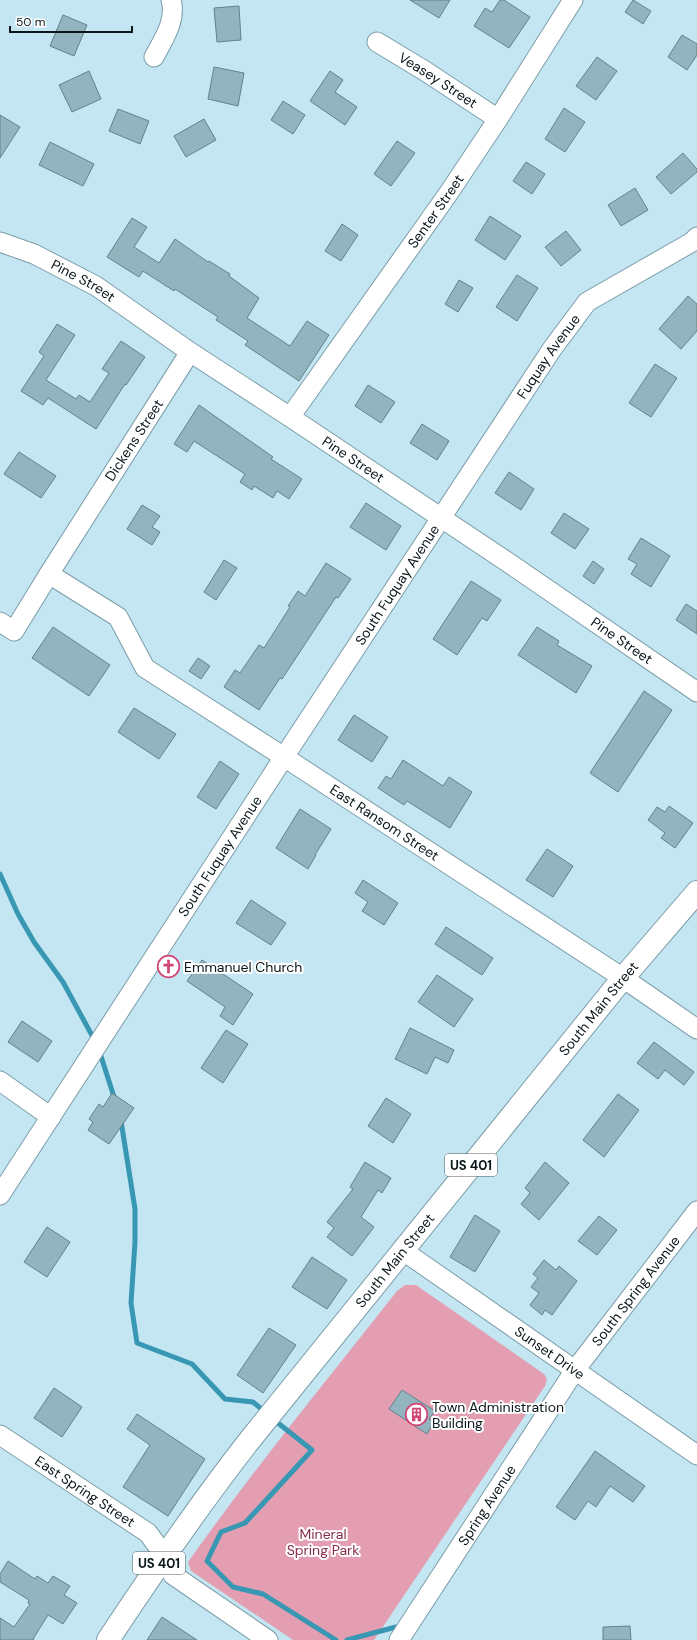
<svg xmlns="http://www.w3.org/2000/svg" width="697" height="1640" viewBox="0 0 697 1640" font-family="'DM Sans',sans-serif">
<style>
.green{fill:#e39fb1}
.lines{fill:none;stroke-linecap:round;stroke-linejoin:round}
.stream{stroke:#3897b2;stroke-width:5}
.building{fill:#92b4bf;stroke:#62828d}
.minor-casing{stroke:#7b9da8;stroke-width:21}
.major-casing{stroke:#7b9da8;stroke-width:24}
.minor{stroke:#fff;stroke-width:19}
.major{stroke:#fff;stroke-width:22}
.labels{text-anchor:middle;stroke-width:4;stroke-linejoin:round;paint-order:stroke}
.shield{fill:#fff;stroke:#535c5f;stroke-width:1}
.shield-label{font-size:13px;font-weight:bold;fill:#09161a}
.street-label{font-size:14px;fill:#09161a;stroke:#fff}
.poi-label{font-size:14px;fill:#09161a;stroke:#fff;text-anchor:start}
.park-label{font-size:14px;fill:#862d4c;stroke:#fff}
</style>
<rect width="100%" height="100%" fill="#c3e6f2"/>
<!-- green -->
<path class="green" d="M405,1285h11l128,89 3,5 -2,7 -171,254h-81l-102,-69 -3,-9c66,-93 138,-181 209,-271z"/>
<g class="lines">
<!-- stream -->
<g class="stream">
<polyline points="0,874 18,914 34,942 63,982 95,1041"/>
<polyline points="99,1050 115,1100"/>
<polyline points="121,1121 135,1209 135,1242 131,1303 137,1343 192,1364 225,1399 253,1402 265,1412"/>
<polyline points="273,1419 312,1450 245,1523 221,1532 207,1561 233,1587 263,1594 336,1640"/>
<polyline points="347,1640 396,1627 400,1632"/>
</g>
</g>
<!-- building -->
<g class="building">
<polygon points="410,0 450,0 439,18"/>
<polygon points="500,0 504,0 530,17 509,48 474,26 485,8 492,12"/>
<polygon points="633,0 651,11 643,24 625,12"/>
<polygon points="239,6 241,40 217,42 214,8"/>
<polygon points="63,15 87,25 74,56 50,46"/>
<polygon points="682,35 697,44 697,55 687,70 668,57"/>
<polygon points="597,57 617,71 596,100 576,86"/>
<polygon points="214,67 244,73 238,106 208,99"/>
<polygon points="89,71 101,99 72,112 59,85"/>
<polygon points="330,71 343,80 335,92 357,107 345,125 310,101"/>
<polygon points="283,101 305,115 293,134 271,120"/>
<polygon points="564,108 585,122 565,152 545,139"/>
<polygon points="118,109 149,121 140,144 109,131"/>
<polygon points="0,115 20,127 0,158"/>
<polygon points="204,119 216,140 186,157 174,136"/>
<polygon points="397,141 415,153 391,186 374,174"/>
<polygon points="50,142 94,164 83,186 39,165"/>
<polygon points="683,153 697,169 697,172 671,194 656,177"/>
<polygon points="526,162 545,174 532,194 513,181"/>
<polygon points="635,188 648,210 621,226 608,205"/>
<polygon points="490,216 521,236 505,260 475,240"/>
<polygon points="132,218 147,227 134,247 159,263 175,239 208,262 209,261 230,274 229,276 259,298 247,318 290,346 307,321 329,335 299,381 245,345 248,341 216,320 218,317 175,289 174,291 143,271 139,277 107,257"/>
<polygon points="342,224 358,235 341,261 325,251"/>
<polygon points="566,231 581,250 561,266 545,247"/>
<polygon points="517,275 538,288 517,321 496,307"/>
<polygon points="459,280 473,288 458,312 445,304"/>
<polygon points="688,296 697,304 697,331 681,349 659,329"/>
<polygon points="57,324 75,335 46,380 76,399 79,395 90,402 109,373 102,369 121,341 145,357 126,385 125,384 96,429 48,398 43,405 21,391 44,356 39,352"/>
<polygon points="655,364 677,378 651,417 629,403"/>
<polygon points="368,385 395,402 381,423 355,406"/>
<polygon points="199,405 273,457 271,459 302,479 289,499 277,491 273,498 254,486 252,490 240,482 245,474 194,441 187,452 174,444"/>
<polygon points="422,424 449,441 437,460 410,443"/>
<polygon points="19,452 56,476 41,498 4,474"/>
<polygon points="509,472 534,489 521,510 495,493"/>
<polygon points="366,503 401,526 386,550 350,527"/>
<polygon points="142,505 160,516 152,527 160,532 152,545 127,529"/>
<polygon points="564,513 589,529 575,549 551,533"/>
<polygon points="641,538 670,556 651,587 631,574 637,564 628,559"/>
<polygon points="224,560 237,568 216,600 204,592"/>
<polygon points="593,561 604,569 594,584 583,576"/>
<polygon points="326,563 351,579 338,598 336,597 282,679 280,678 259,710 224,687 235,670 240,673 259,645 264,648 290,607 288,606 298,591 305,596"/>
<polygon points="471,581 501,600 487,621 482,618 457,655 433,639"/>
<polygon points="686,604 697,611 697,634 676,620"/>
<polygon points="53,627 110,665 89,696 32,658"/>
<polygon points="537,627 559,641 557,645 592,666 576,693 518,655"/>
<polygon points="198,658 210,666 201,679 189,671"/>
<polygon points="644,691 672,710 618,792 590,773"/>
<polygon points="134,708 176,734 159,759 118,732"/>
<polygon points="354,715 388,737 372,762 338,740"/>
<polygon points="403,760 443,786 449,777 472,792 450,828 407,801 404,805 378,788 386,776 391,779"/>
<polygon points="220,761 239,774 216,809 197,797"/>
<polygon points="669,806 693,823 675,848 661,838 665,833 648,820 657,807 665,812"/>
<polygon points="300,809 331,829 315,855 316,855 308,869 276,848"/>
<polygon points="547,849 573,866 553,897 526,880"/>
<polygon points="363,880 398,903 384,925 362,911 368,902 355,893"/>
<polygon points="251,900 286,923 271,945 236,923"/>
<polygon points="446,927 493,958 482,975 435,944"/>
<polygon points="202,960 253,994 233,1025 220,1016 225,1007 187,981"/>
<polygon points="437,975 473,999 454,1027 418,1002"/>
<polygon points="22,1021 52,1041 38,1062 8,1042"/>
<polygon points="410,1028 454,1050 448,1063 435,1057 427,1074 395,1059"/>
<polygon points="226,1030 248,1044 223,1083 201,1068"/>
<polygon points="654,1042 694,1072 684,1085 665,1070 658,1079 637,1063"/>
<polygon points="112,1093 134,1108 109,1144 88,1130 93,1122 89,1119 99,1104 103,1107"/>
<polygon points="618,1094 639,1110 604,1157 583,1140"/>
<polygon points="386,1098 411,1114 393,1143 368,1126"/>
<polygon points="365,1162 391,1178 382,1193 378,1190 361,1217 374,1227 352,1256 327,1237 334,1228 327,1222 353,1189 350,1187"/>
<polygon points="545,1162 569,1183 539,1220 521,1204 530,1193 525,1188"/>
<polygon points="475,1215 500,1231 475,1272 450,1257"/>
<polygon points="599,1216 617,1230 597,1255 578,1241"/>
<polygon points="47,1227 70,1242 47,1277 24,1262"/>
<polygon points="312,1257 347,1280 327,1309 292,1287"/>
<polygon points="544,1260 556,1270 559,1266 577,1281 552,1315 545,1310 542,1315 530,1305 539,1293 531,1287 538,1278 533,1274"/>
<polygon points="269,1328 296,1345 263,1393 237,1375"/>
<polygon points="54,1388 82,1407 62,1437 34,1418"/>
<polygon points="402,1390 435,1411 429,1419 434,1422 427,1434 389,1409"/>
<polygon points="137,1414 205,1459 168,1516 123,1487 150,1445 127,1429"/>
<polygon points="595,1451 645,1486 633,1502 610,1486 596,1507 588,1501 575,1520 556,1507"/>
<polygon points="8,1561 35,1579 37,1576 48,1583 53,1576 70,1586 64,1595 77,1603 63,1624 48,1615 33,1639 34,1640 0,1640 0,1618 14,1627 30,1604 28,1603 29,1600 0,1582 0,1574"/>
<polygon points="162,1617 197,1640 147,1640"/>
<polygon points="630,1626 631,1640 603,1640 603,1627"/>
</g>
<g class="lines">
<defs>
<g id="minor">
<path id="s1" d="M377,42l48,29 73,48"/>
<path d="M154,57c9,-17 23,-37 17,-57"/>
<path id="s2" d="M0,242l34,12 62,32 94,66 100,65 216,144 191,131"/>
<path id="s3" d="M190,352l-141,222 69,43 27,51 139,89 339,221 74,51"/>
<path id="s4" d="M290,417l158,-223 50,-75 75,-119"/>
<polyline points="0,622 14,631 49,574"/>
<polyline points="0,1081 51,1117"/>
<path id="s5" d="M0,1195l284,-438 268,-408 35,-47 105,-60 5,-5"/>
<path id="s6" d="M402,1250l295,205"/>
<path id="s7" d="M0,1435l148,98 16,22 9,20 95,65"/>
<path id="s8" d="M399,1640l176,-270 122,-159"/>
</g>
<g id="major">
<path id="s9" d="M108,1640c45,-68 91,-135 141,-199l374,-463 74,-86"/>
</g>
</defs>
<!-- minor casing -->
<use href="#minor" class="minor-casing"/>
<!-- major casing -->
<use href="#major" class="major-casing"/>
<!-- minor -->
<use href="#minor" class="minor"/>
<!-- major -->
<use href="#major" class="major"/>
</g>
<!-- icons -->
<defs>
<symbol id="church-ring" viewBox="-11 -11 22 22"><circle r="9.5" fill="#fff" stroke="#d14578" stroke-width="1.5"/><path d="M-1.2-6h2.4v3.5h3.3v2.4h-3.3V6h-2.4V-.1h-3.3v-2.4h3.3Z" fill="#d14578"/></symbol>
<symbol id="building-ring" viewBox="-11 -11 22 22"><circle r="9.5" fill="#fff" stroke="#d14578" stroke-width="1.5"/><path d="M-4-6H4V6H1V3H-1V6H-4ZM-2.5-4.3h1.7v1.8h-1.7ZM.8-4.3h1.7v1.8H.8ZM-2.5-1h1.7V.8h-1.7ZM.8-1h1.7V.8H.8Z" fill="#d14578"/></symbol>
</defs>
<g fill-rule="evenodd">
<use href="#church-ring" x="156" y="954" width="25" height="25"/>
<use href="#building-ring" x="404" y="1402" width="25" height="25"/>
</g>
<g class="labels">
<!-- shield labels -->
<g class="shield">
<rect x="445" y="1154" width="52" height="22" rx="3"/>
<rect x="133" y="1552" width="52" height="22" rx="3"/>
</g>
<g class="shield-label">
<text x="471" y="1170">US 401</text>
<text x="159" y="1568">US 401</text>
</g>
<!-- street labels -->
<g class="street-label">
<text dy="5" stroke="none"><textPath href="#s1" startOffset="72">Veasey Street</textPath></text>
<text dy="5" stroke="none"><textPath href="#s4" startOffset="252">Senter Street</textPath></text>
<text dy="5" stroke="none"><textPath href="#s2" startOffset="92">Pine Street</textPath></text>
<text dy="5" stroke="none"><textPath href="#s5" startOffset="1002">Fuquay Avenue</textPath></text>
<text transform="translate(134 440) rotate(-57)" y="5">Dickens Street</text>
<text dy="5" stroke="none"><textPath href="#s2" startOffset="416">Pine Street</textPath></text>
<text dy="5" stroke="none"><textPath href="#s5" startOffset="728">South Fuquay Avenue</textPath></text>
<text dy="5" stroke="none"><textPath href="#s2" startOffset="740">Pine Street</textPath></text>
<text dy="5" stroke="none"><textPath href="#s3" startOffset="687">East Ransom Street</textPath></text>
<text dy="5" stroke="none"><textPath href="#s5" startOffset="404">South Fuquay Avenue</textPath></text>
<text dy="5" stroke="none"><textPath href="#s9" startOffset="800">South Main Street</textPath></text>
<text dy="5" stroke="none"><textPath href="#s9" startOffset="476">South Main Street</textPath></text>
<text dy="5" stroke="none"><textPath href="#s8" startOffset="422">South Spring Avenue</textPath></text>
<text dy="5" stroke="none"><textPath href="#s6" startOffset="180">Sunset Drive</textPath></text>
<text dy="5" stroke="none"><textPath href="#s7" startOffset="102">East Spring Street</textPath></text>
<text dy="5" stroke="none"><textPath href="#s8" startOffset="161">Spring Avenue</textPath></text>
</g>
<!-- poi labels -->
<g class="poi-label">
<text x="184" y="972">Emmanuel Church</text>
<text x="432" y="1412">Town Administration<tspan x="432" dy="16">Building</tspan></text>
</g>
<!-- park labels -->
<g class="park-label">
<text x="323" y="1539">Mineral<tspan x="323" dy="16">Spring Park</tspan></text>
</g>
</g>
<!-- scale -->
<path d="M10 26v6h122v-6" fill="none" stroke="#09161a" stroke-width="2"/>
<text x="16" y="26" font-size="12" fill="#09161a" stroke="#ffffff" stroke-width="3" paint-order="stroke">50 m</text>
</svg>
